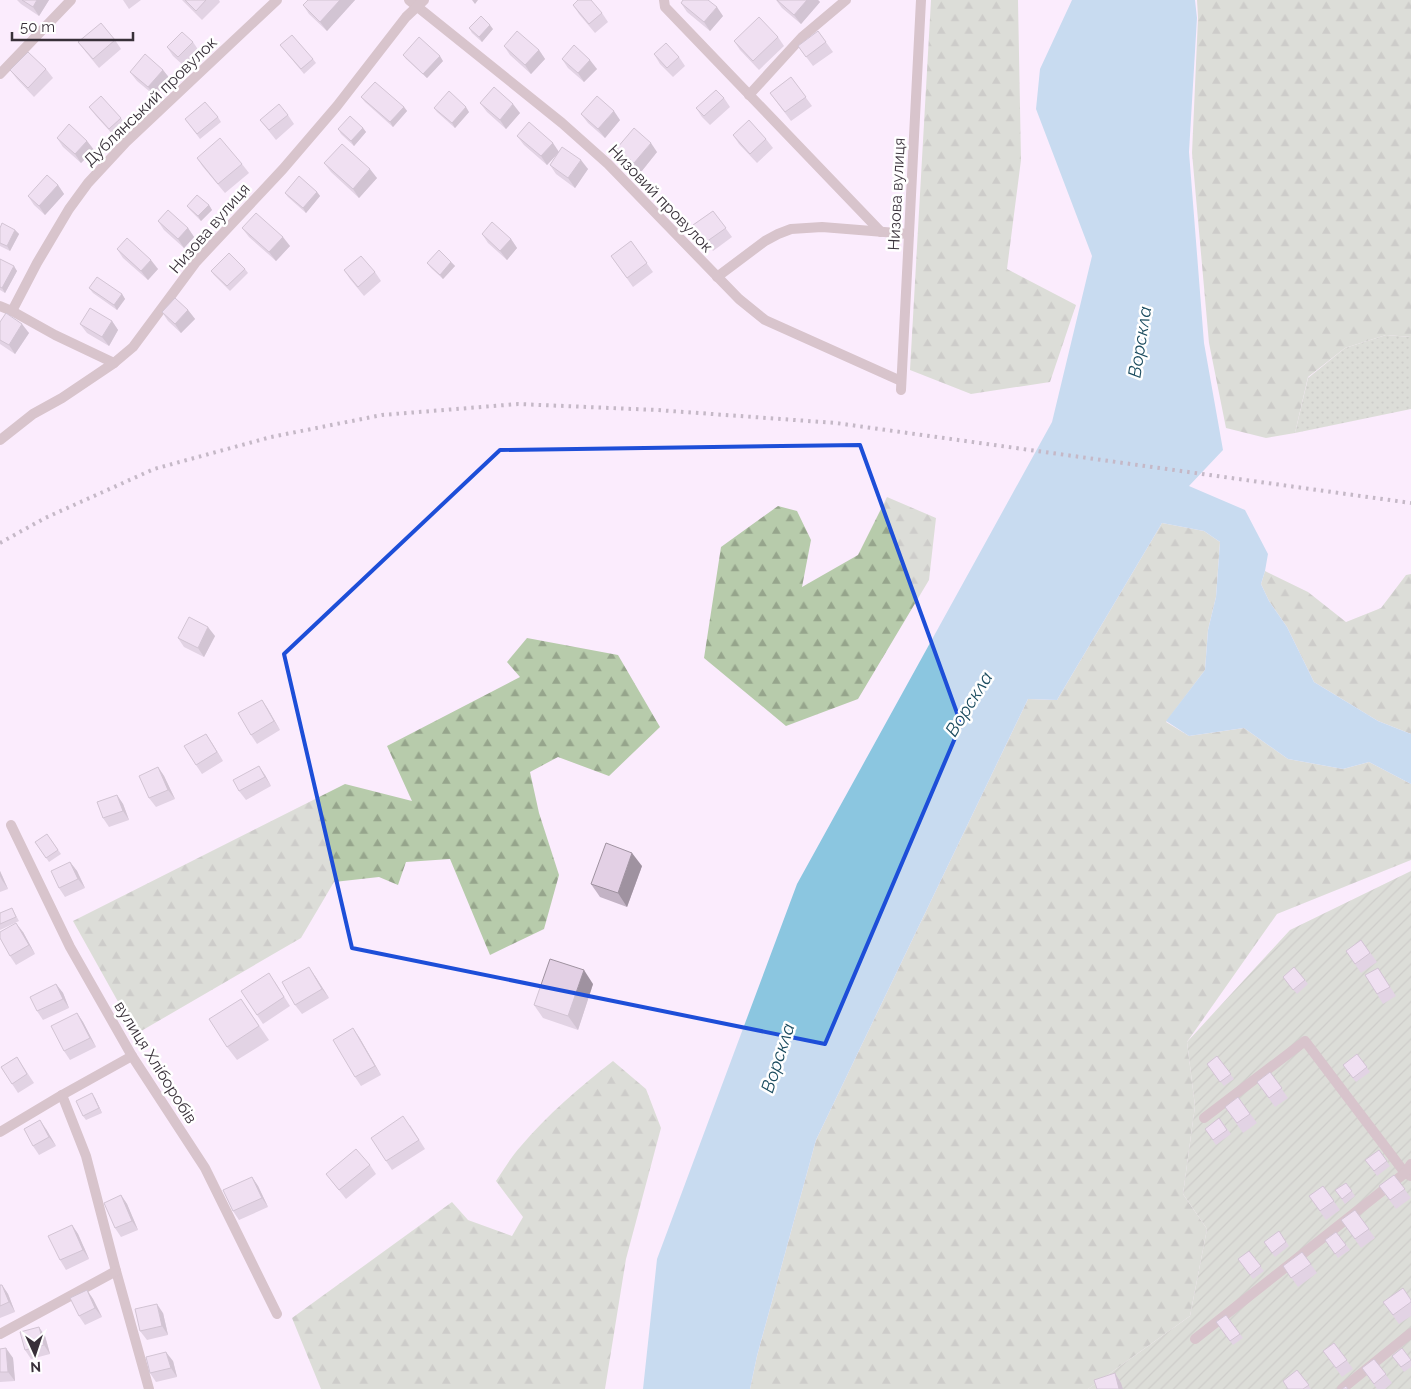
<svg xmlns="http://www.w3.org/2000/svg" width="1411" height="1389" viewBox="0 0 1411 1389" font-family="Raleway,sans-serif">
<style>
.grass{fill:url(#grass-dots)}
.forest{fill:url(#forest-firs)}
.garden{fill:url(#garden-furrows)}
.water{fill:#8bc6e0}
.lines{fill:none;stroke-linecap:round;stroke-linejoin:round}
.service{stroke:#ad9290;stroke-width:10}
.minor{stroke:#ad9290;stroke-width:10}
.rail{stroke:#837985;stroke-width:4;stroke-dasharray:2.5 5;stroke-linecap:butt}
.wall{fill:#c3b3c5}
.shaded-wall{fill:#9f92a0}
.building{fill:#e3d0e5;stroke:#9f92a0}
.marked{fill:none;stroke:#1d4ed8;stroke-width:4;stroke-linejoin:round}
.labels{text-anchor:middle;stroke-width:5;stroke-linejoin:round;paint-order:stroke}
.street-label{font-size:16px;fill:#383039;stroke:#fff}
.water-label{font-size:18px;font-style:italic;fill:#1a4b5e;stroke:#fff}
</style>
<defs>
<pattern id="grass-dots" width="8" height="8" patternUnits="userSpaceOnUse" patternTransform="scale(1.25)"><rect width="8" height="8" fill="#b7cbab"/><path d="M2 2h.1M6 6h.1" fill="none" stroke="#96a58c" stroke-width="1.8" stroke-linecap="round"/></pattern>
<pattern id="forest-firs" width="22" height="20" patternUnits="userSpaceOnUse" patternTransform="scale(1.25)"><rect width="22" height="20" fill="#b7cbab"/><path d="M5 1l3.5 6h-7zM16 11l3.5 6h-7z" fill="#96a58c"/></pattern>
<pattern id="garden-furrows" width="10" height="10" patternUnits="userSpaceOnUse" patternTransform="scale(1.25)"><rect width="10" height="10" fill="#b7cbab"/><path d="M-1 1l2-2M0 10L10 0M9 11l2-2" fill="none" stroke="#96a58c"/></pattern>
</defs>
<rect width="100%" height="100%" fill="#fbecfd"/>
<!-- grass -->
<polygon class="grass" points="1386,335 1411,337 1411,409 1295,433 1308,378 1345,348"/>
<!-- forest -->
<g class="forest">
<polygon points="931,0 1018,0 1021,160 1007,269 1076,305 1050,382 971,394 910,370"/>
<polygon points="1197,0 1411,0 1411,337 1386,335 1345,348 1308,377 1295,433 1266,438 1226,428 1209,343 1192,153 1198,18"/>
<polygon points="887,497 936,518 929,580 858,699 786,726 704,658 721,547 778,506 797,511 811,540 802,587 858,555"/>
<polygon points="1162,523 1204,531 1220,542 1216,597 1208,630 1205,670 1166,722 1189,736 1244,728 1288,759 1343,769 1369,762 1411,784 1411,860 1277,914 1187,1042 1195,1106 1183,1194 1207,1229 1190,1316 1088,1389 750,1389 757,1356 816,1140 1028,699 1057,700"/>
<polygon points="1265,571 1308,592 1346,622 1381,608 1406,575 1411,574 1411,734 1378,721 1314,682 1287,627 1269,601 1261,584"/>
<polygon points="527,638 618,655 660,727 609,776 558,757 530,772 539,813 559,875 544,929 490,955 450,859 406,862 398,885 379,877 334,882 301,938 136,1034 73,921 345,784 412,801 387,746 520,677 507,662"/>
<path d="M613,1061l33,28 15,39 -35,131 -21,130h-284l-29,-71 160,-116 16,18 44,16 11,-19 -27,-36c8,-12 15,-24 25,-35 26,-31 60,-60 92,-85z"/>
</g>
<!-- garden -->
<polygon class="garden" points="1411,871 1411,1389 1088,1389 1190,1316 1207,1229 1183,1194 1195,1106 1187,1042 1290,930"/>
<!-- water -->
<polygon class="water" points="1072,0 1195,0 1197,18 1189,152 1204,343 1223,450 1189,486 1245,510 1268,554 1265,571 1261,584 1269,601 1287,627 1314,682 1378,721 1411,734 1411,784 1369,762 1343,769 1288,759 1244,728 1189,736 1166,721 1205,670 1208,630 1216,597 1220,542 1204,531 1162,523 1057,700 1028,699 816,1140 757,1356 750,1389 643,1389 657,1259 797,884 1052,422 1092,256 1036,109 1040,69"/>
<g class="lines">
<!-- service -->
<g class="service">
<polyline points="664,0 665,7 881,232"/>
<polyline points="717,277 765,241 778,234 791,229 822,227 909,234"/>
<polyline points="1204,1118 1305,1041 1405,1173 1411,1176"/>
<polyline points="1195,1339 1405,1173 1411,1164"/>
<polyline points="1342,1389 1411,1333"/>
</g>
<!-- minor -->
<g class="minor">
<polyline points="409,0 562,123 608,164 739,299 765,320 901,381"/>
<polyline points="0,74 71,0"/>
<polyline points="749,95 802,37 846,0"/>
<polyline points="0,306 12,311 55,335 114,363"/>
<polyline points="12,311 37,263 69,209 88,183 126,142 277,0"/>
<polyline points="901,390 921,0"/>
<polyline points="0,440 33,414 62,398 114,363 133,347 196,262 283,169 337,106 406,17 424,0"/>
<polyline points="11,825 70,947 132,1056 205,1168 277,1314"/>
<polyline points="62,1095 86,1156 116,1271 149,1389"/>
<polyline points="0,1132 62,1095 132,1056"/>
<polyline points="0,1334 116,1271"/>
</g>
<!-- rail -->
<polyline class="rail" points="0,543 45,518 154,469 271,437 382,415 518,404 657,410 836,423 1411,503"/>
</g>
<!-- wall -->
<g class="wall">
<polygon points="17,0 49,0 39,16 21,4"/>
<polygon points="123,0 141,0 129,9"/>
<polygon points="182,0 219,0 220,2 202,20"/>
<polygon points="308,0 355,0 327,31 309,14 303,5"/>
<polygon points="776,0 818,0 820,2 801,24 782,8"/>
<polygon points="681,3 723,16 710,31 687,12"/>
<polygon points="573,5 602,13 608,22 595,33 579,14"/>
<polygon points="469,28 493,29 482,42 472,33"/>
<polygon points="818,31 833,52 813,66 798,46"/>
<polygon points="778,37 784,46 759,70 740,50 734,41"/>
<polygon points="115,40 121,49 99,68 85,51 78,42"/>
<polygon points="193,42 199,51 184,66 173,56 167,47"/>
<polygon points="280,45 313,59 316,63 304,74"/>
<polygon points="504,46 539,50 545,59 531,74 510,55"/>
<polygon points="654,54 679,57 685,66 673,77 660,64"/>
<polygon points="403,55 443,61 427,78 406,59"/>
<polygon points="562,59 597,69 584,82 568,68"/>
<polygon points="46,69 53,78 34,97 17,79 10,70"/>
<polygon points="163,70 170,79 155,96 137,81 130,72"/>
<polygon points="791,77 812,106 791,121 770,93"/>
<polygon points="361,97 404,107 407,111 393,127 365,102"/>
<polygon points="724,98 730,107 710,125 702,117 696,108"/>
<polygon points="480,103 520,113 506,129 487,112"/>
<polygon points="89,107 121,118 127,127 116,138 96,116"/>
<polygon points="434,108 469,112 455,128 437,112"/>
<polygon points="581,114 620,120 605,138 588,123"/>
<polygon points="288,115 294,124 276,140 260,120"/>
<polygon points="218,117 221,122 200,139 185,119"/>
<polygon points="363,128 366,132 354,146 341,134 338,129"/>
<polygon points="733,135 766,139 773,148 757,163 739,144"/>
<polygon points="517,136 559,152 588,169 575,188 556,174 550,165 559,152 547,165 524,145"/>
<polygon points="57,138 87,141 94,150 81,163 63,147"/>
<polygon points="617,148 657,152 641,172 623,157"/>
<polygon points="197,158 242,164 249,173 225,193 203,167"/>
<polygon points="324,163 377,178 359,198 331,172"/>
<polygon points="58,185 64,194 45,215 34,205 28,196"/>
<polygon points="317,192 320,196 306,213 288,197 285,193"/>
<polygon points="209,205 212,210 201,221 190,210 187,206"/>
<polygon points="713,211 732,237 713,251 693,225"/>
<polygon points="158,221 188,228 194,237 184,248 164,230"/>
<polygon points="0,228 15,230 19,234 10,251 0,246"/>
<polygon points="242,228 290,246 276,261 249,237"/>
<polygon points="482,234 511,239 517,248 507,260 488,243"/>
<polygon points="631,241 653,272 633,287 611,256"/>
<polygon points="117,249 158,269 148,280 123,258"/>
<polygon points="0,259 17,271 5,293 0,290"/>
<polygon points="451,262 455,266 443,279 431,268 427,263"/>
<polygon points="245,269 248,273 230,291 214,275 211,271"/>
<polygon points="344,270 375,272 381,281 364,296 350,279"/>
<polygon points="89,288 122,294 125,299 117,310 93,293"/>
<polygon points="188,310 195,319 181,333 168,321 162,312"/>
<polygon points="112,321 118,330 109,346 87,333 80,324"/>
<polygon points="0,322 29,333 15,354 0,344"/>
<polygon points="215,636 204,657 184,647 178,638"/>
<polygon points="262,700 280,730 257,744 251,735"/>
<polygon points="206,734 223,761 202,774 196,765"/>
<polygon points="158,767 164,776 175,799 156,807 149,798"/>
<polygon points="265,775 271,786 246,800 239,791"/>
<polygon points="117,795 123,804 129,820 109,827 103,818"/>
<polygon points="47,834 61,854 49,862 35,842"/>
<polygon points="70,862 77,871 85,888 65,897 59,888"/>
<polygon points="642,866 627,907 600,897 591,884"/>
<polygon points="0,871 8,889 0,892"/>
<polygon points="12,908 19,921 0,930 0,913"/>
<polygon points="23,932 35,954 16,965 10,956"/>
<polygon points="1361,940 1377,962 1361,973 1346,951"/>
<polygon points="1378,968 1396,996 1383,1004 1377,994"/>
<polygon points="315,976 329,998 302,1014 295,1005"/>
<polygon points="1283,977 1305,980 1308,984 1297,994"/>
<polygon points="275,982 290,1006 263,1024 257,1015"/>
<polygon points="56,984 63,993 69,1008 43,1020 37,1011"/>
<polygon points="593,984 578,1030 543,1018 534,1005"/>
<polygon points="241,999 269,1040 237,1060 227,1047"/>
<polygon points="77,1013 83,1022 96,1047 70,1060 64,1051"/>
<polygon points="359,1037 381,1075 361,1086 355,1077"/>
<polygon points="1357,1054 1370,1072 1356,1082 1346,1070"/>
<polygon points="1217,1056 1234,1079 1224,1086 1207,1064"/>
<polygon points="17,1057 34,1083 18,1093 1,1067"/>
<polygon points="1270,1072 1288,1098 1275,1107 1257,1082"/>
<polygon points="1238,1097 1257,1123 1243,1133 1225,1107"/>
<polygon points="95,1098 102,1113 86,1120 83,1116"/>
<polygon points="1219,1118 1231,1134 1216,1145 1205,1129"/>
<polygon points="410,1125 425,1149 392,1170 386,1161"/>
<polygon points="46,1129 56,1146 39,1155 33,1146"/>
<polygon points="1379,1150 1390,1166 1377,1176 1365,1160"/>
<polygon points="370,1165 376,1174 346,1199 326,1174"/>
<polygon points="1394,1175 1411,1198 1396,1209 1379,1186"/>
<polygon points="252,1177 258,1186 268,1207 239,1220 233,1211"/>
<polygon points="1346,1183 1355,1196 1345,1204 1335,1190"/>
<polygon points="1323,1186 1340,1210 1326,1220 1309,1196"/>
<polygon points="121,1195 127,1204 138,1230 121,1237 115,1228"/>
<polygon points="1355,1210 1375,1238 1361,1248 1341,1220"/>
<polygon points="72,1225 78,1234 89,1259 66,1270 60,1260"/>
<polygon points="1279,1231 1289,1246 1275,1257 1264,1242"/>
<polygon points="1336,1232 1350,1250 1338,1258 1325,1240"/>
<polygon points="1249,1251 1264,1271 1253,1279 1238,1259"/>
<polygon points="1302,1252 1317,1273 1298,1287 1283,1266"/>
<polygon points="0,1285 2,1285 8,1294 15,1312 0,1318"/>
<polygon points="87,1290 93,1299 102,1317 85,1325 79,1316"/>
<polygon points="1411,1300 1411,1316 1399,1324 1383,1302"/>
<polygon points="163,1313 168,1335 147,1340 140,1331"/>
<polygon points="1226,1315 1243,1338 1233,1345 1216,1322"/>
<polygon points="45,1336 50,1354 31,1359 25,1350"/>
<polygon points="1334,1343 1353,1369 1342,1377 1323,1351"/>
<polygon points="0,1349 13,1358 15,1381 0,1382"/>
<polygon points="1392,1356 1411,1360 1411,1367 1404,1372"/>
<polygon points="1374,1359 1392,1383 1385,1389 1377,1389 1362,1368"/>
<polygon points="173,1361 177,1377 156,1382 150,1373"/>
<polygon points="1297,1370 1311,1389 1288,1389"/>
</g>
<!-- shaded-wall -->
<g class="shaded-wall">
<polygon points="37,0 49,0 39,16 33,7"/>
<polygon points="340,0 355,0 327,31 320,22"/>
<polygon points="472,0 478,0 475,4"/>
<polygon points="807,0 818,0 820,2 801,24 794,15"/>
<polygon points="717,7 723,16 710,31 704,22"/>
<polygon points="490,25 493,29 482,42 479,37"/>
<polygon points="539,50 545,59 531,74 525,65"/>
<polygon points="440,56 443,61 427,78 423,74"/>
<polygon points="590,60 597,69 584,82 578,73"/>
<polygon points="163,70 170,79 155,96 148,87"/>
<polygon points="513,104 520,113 506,129 500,120"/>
<polygon points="404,107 407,111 393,127 390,122"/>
<polygon points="466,107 469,112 455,128 452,123"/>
<polygon points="614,111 620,120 605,138 598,129"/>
<polygon points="363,128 366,132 354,146 351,141"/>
<polygon points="87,141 94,150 81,163 75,154"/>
<polygon points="553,143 559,152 547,165 541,156"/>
<polygon points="651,143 657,152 641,172 634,163"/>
<polygon points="581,160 588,169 575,188 568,178"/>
<polygon points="370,169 377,178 359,198 353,189"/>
<polygon points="58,185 64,194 45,215 39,206"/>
<polygon points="317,192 320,196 306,213 303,208"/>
<polygon points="209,205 212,210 201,221 198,216"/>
<polygon points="188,228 194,237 184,248 178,239"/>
<polygon points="15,230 19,234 10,251 7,246"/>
<polygon points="283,237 290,246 276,261 269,252"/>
<polygon points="511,239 517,248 507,260 500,251"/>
<polygon points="151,260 158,269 148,280 141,271"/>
<polygon points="451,262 455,266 443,279 440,275"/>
<polygon points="14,266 17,271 5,293 2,288"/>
<polygon points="122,294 125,299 117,310 114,305"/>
<polygon points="188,310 195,319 181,333 175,324"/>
<polygon points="112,321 118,330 109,346 102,337"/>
<polygon points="22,324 29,333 15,354 9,345"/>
<polygon points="208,627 215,636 204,657 198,648"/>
<polygon points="262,700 268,709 280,730 274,721"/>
<polygon points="206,734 212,743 223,761 217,752"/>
<polygon points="259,766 265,775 271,786 265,777"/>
<polygon points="158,767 164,776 175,799 168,790"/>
<polygon points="117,795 123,804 129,820 123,811"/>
<polygon points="632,853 642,866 627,907 618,893"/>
<polygon points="70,862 77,871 85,888 78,879"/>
<polygon points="0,871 8,889 2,880 0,876"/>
<polygon points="16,923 23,932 35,954 29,945"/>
<polygon points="309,967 315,976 329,998 322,989"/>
<polygon points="584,970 593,984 578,1030 568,1016"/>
<polygon points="56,984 63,993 69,1008 63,999"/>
<polygon points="77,1013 83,1022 96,1047 90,1038"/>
<polygon points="353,1028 359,1037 381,1075 375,1066"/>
<polygon points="92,1093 95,1098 102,1113 99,1108"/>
<polygon points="40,1120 46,1129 56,1146 49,1137"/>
<polygon points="252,1177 258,1186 268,1207 262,1198"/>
<polygon points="121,1195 127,1204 138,1230 132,1221"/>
<polygon points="72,1225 78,1234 89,1259 83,1250"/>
<polygon points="2,1285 8,1294 15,1312 9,1302"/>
<polygon points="87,1290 93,1299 102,1317 95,1308"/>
<polygon points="157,1304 163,1313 168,1335 162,1326"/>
<polygon points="39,1327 45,1336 50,1354 44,1345"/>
<polygon points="6,1348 13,1358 15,1381 8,1372"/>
<polygon points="166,1352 173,1361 177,1377 171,1368"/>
<polygon points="1115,1373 1121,1383 1123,1389 1119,1389"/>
</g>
<!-- building -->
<g class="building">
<polygon points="22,0 37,0 33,7"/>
<polygon points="185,0 206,0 196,11"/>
<polygon points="308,0 340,0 320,22 303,5"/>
<polygon points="578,0 591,0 602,13 589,24 573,5"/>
<polygon points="683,0 708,0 717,7 704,22 681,3"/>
<polygon points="777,0 807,0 794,15"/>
<polygon points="481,16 490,25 479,37 469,28"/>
<polygon points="759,17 778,37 753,61 734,41"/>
<polygon points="101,23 115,40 93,59 78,42"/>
<polygon points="517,31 539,50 525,65 504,46"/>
<polygon points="818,31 826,42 806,57 798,46"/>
<polygon points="182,32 193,42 178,57 167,47"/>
<polygon points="292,35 313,59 301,69 280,45"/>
<polygon points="419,37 440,56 423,74 403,55"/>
<polygon points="666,43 679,57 667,68 654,54"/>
<polygon points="574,45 590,60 578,73 562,59"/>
<polygon points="28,52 46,69 28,88 10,70"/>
<polygon points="145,54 163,70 148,87 130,72"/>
<polygon points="791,77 806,97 785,112 770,93"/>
<polygon points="375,82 404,107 390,122 361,97"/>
<polygon points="494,87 513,104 500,120 480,103"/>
<polygon points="716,90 724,98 704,116 696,108"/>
<polygon points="449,91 466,107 452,123 434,108"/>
<polygon points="101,96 121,118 109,129 89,107"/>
<polygon points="597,96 614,111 598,129 581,114"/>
<polygon points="205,102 218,117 197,134 185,119"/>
<polygon points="279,104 288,115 269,130 260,120"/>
<polygon points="350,116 363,128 351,141 338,129"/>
<polygon points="749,120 766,139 750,154 733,135"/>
<polygon points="529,122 553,143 541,156 517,136"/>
<polygon points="69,124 87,141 75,154 57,138"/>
<polygon points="634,128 651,143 634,163 617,148"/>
<polygon points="220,138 242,164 218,184 197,158"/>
<polygon points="342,144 370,169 353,189 324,163"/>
<polygon points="562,147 581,160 568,178 550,165"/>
<polygon points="47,175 58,185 39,206 28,196"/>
<polygon points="299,176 317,192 303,208 285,193"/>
<polygon points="197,195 209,205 198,216 187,206"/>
<polygon points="168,210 188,228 178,239 158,221"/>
<polygon points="713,211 726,228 706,242 693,225"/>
<polygon points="256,213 283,237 269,252 242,228"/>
<polygon points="492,222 511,239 500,251 482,234"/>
<polygon points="2,223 15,230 7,246 0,243 0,228"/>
<polygon points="127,238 151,260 141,271 117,249"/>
<polygon points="631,241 647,263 627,278 611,256"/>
<polygon points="439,250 451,262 440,275 427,263"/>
<polygon points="229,253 245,269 227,286 211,271"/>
<polygon points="361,256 375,272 358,287 344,270"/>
<polygon points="0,259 14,266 2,288 0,287"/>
<polygon points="97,277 122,294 114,305 89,288"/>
<polygon points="175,298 188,310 175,324 162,312"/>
<polygon points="90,308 112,321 102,337 80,324"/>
<polygon points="6,313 22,324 9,345 0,340 0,322"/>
<polygon points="189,617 208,627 198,648 178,638"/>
<polygon points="262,700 274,721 251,735 238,713"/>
<polygon points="206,734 217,752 196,765 184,746"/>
<polygon points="259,766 265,777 239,791 233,780"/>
<polygon points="158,767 168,790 149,798 139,776"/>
<polygon points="117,795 123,811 103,818 97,802"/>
<polygon points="47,834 58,850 46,858 35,842"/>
<polygon points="606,843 632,853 618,893 591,884"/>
<polygon points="70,862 78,879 59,888 51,871"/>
<polygon points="12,908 16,917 0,924 0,913"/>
<polygon points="16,923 29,945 10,956 0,938 0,932"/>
<polygon points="1361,940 1370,953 1355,964 1346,951"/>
<polygon points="550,959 584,970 568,1016 534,1005"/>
<polygon points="309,967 322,989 295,1005 282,982"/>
<polygon points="1294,967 1305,980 1293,990 1283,977"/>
<polygon points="1378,968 1390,987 1377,994 1365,975"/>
<polygon points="269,973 284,997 257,1015 241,991"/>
<polygon points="56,984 63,999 37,1011 30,997"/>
<polygon points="241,999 259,1026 227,1047 209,1019"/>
<polygon points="77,1013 90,1038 64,1051 51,1026"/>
<polygon points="353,1028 375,1066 355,1077 333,1040"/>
<polygon points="1357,1054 1367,1067 1353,1078 1343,1065"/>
<polygon points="1217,1056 1231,1074 1220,1082 1207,1064"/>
<polygon points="17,1057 27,1074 12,1084 1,1067"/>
<polygon points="1270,1072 1282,1088 1269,1098 1257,1082"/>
<polygon points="92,1093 99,1108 83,1116 76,1101"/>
<polygon points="1238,1097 1250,1114 1237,1123 1225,1107"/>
<polygon points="403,1116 419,1140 386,1161 371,1138"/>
<polygon points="1219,1118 1227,1130 1213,1140 1205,1129"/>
<polygon points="40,1120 49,1137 33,1146 24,1129"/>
<polygon points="356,1149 370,1165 339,1190 326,1174"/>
<polygon points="1379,1150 1387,1161 1374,1171 1365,1160"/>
<polygon points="1394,1175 1405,1189 1390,1200 1379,1186"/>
<polygon points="252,1177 262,1198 233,1211 223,1190"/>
<polygon points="1346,1183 1352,1191 1342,1199 1335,1190"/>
<polygon points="1323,1186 1334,1201 1320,1211 1309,1196"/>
<polygon points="121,1195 132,1221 115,1228 104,1203"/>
<polygon points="1355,1210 1369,1229 1355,1239 1341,1220"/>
<polygon points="72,1225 83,1250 60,1260 48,1236"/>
<polygon points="1279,1231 1286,1242 1272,1253 1264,1242"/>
<polygon points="1336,1232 1346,1245 1335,1254 1325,1240"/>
<polygon points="1249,1251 1261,1266 1250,1275 1238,1259"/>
<polygon points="1302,1252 1311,1264 1291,1278 1283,1266"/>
<polygon points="0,1285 2,1285 9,1302 0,1306"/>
<polygon points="1403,1288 1411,1300 1411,1302 1393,1315 1383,1302"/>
<polygon points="87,1290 95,1308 79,1316 70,1298"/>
<polygon points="157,1304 162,1326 140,1331 135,1309"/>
<polygon points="1226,1315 1240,1334 1230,1341 1216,1322"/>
<polygon points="39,1327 44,1345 25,1350 20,1332"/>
<polygon points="1334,1343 1347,1360 1336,1368 1323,1351"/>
<polygon points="6,1348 8,1372 0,1372 0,1349"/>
<polygon points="1402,1348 1411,1360 1401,1367 1392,1356"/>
<polygon points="166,1352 171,1368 150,1373 146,1357"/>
<polygon points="1374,1359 1386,1374 1374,1384 1362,1368"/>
<polygon points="1297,1370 1309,1385 1303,1389 1288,1389 1283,1381"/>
<polygon points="1115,1373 1119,1389 1097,1389 1094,1380"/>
<polygon points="1346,1386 1348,1389 1342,1389"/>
</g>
<!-- marked area -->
<path d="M0 0H1411V1389H0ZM860,445l101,279 -136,320 -473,-96 -68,-294 216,-204z" fill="#fbecfd" fill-opacity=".55" fill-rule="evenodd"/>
<path class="marked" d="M860,445l101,279 -136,320 -473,-96 -68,-294 216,-204z"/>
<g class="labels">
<!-- street labels -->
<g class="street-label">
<text transform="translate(150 101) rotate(-44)" y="6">Дублянський провулок</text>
<text transform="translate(896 194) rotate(-87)" y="6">Низова вулиця</text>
<text transform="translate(661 198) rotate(46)" y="6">Низовий провулок</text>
<text transform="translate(209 228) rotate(-49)" y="6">Низова вулиця</text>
<text transform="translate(156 1062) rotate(58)" y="6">вулиця Хліборобів</text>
</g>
<!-- water labels -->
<g class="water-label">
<text transform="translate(1140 342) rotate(-81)" y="6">Ворскла</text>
<text transform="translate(969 704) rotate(-58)" y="6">Ворскла</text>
<text transform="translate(778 1058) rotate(-72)" y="6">Ворскла</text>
</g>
</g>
<!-- north arrow -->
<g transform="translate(35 1354) rotate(177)" stroke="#ffffff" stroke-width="4" paint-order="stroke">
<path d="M0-4L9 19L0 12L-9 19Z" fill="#383039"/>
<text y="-8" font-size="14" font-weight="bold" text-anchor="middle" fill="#383039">N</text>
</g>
<!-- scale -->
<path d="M12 32v8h121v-8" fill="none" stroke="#383039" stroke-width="2.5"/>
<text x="20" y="32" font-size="15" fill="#383039" stroke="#ffffff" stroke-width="4" paint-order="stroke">50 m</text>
</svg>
